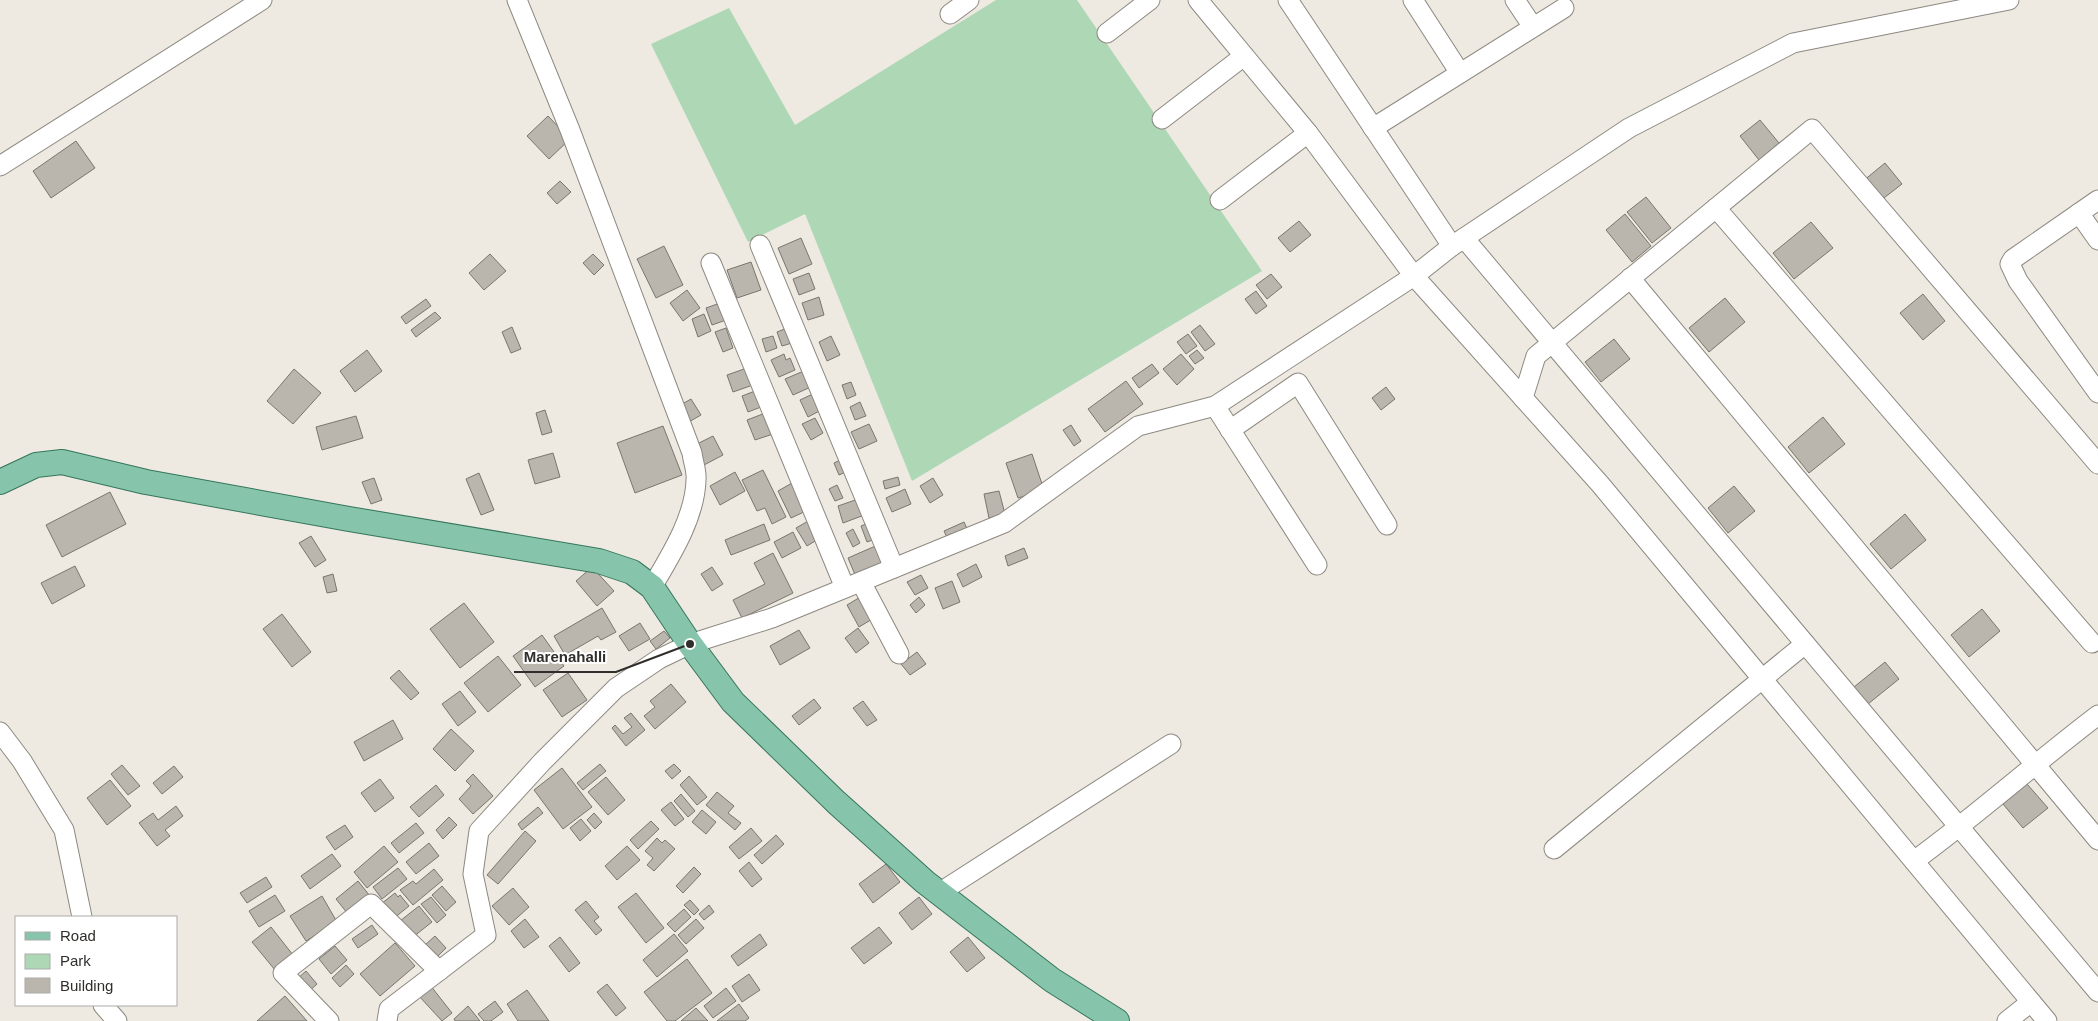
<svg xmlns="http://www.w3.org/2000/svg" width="2098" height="1021" viewBox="0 0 2098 1021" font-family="Helvetica,sans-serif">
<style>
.green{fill:#aed8b5}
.building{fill:#bab6ad;stroke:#79766e}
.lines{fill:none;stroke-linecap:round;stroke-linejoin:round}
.minor-casing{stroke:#8d8981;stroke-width:21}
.major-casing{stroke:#35765b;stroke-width:26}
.minor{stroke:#fff;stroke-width:19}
.major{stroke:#87c4ac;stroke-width:24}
.leader{fill:none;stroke:#302e2b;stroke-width:2}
.callout-dot{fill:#302e2b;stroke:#fff;stroke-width:2}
.callout-label{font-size:15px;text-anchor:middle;font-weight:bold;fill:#302e2b;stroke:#fff;stroke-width:4;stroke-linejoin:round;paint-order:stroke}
</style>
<rect width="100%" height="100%" fill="#eeeae1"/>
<!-- green -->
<polygon class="green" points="996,0 1077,0 1262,271 912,481 805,214 748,242 651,44 729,8 795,125"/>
<!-- building -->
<g class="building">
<polygon points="548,116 570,139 549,159 527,136"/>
<polygon points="1760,120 1779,143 1759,160 1740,136"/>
<polygon points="76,141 95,168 51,198 33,171"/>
<polygon points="1885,163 1902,184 1880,201 1863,181"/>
<polygon points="560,181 571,192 557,204 547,193"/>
<polygon points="1646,197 1671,228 1652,243 1627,212"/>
<polygon points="1625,214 1651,246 1632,262 1606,230"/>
<polygon points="1299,221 1311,235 1290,252 1278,238"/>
<polygon points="1811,222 1833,248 1794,279 1773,253"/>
<polygon points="801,238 812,264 789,274 778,248"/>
<polygon points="664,246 683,285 656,298 637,259"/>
<polygon points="490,254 506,271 484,290 469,273"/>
<polygon points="593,254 604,265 594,275 583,263"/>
<polygon points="751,262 761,290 737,298 727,270"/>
<polygon points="809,273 815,289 799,295 793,279"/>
<polygon points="1271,274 1282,287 1267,299 1256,285"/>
<polygon points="687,290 700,308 683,321 670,303"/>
<polygon points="1256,291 1267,306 1256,314 1245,299"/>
<polygon points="1923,294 1945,321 1923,340 1900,313"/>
<polygon points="819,297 824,315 808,320 802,303"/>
<polygon points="1725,298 1745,322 1709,352 1689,328"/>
<polygon points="426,299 431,306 406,324 401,317"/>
<polygon points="723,302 729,319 712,325 706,308"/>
<polygon points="435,312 441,318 416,337 411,330"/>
<polygon points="704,314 711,331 698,337 692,319"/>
<polygon points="1200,325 1215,344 1205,351 1191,332"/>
<polygon points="512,327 521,349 511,353 502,332"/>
<polygon points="790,327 795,342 782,346 777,332"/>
<polygon points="726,328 733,348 723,352 715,332"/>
<polygon points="1188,334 1197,346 1186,354 1177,342"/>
<polygon points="773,336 777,348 766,352 762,339"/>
<polygon points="831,336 840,355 827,361 819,342"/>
<polygon points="1614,339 1630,359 1601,382 1585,362"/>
<polygon points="367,350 382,371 355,392 340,371"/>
<polygon points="1197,350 1204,358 1195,364 1189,356"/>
<polygon points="784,354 786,360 790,358 795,370 779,377 771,360"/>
<polygon points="1181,354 1194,369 1177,385 1163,369"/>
<polygon points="1152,364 1159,373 1139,388 1132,378"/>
<polygon points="747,368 753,385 733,392 727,375"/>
<polygon points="294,369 321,393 293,424 267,401"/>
<polygon points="806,370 813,386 793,395 785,379"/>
<polygon points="1126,381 1143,404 1105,432 1088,409"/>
<polygon points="851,382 856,395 847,399 842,385"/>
<polygon points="1386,387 1395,399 1381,410 1372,398"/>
<polygon points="755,391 761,407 748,412 742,396"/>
<polygon points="817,392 825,408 808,417 800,400"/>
<polygon points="691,399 701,415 687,423 677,407"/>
<polygon points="860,402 866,416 855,420 850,407"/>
<polygon points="545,410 552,432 542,435 536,413"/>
<polygon points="768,412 776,433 755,440 747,420"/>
<polygon points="356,416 363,438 322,450 316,427"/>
<polygon points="1823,417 1845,444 1809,473 1788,447"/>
<polygon points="815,418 823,433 811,440 802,424"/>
<polygon points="869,424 877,441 859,449 851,432"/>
<polygon points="1071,425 1081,441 1074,446 1063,430"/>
<polygon points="663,426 682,475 635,493 617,443"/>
<polygon points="713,436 723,455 704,465 693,446"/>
<polygon points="553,453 560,477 535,484 528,460"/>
<polygon points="1032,454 1044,490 1018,498 1006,463"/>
<polygon points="844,458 850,470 839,475 834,463"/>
<polygon points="763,470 786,517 772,524 765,508 757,511 742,480"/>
<polygon points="735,472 745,491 720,505 710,486"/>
<polygon points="479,473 494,510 481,515 466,479"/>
<polygon points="898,477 900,485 885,489 883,481"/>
<polygon points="374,478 382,500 371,504 362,482"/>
<polygon points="933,478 943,495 930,503 920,486"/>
<polygon points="792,483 806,511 791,518 778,491"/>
<polygon points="837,485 843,498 835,501 829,489"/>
<polygon points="1734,486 1755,511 1728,533 1708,508"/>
<polygon points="905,489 911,504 892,512 886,498"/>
<polygon points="999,491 1005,514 989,518 984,494"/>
<polygon points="110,492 126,524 62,557 46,525"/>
<polygon points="861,498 867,514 843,523 838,506"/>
<polygon points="1905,514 1926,540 1891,569 1870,544"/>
<polygon points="810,520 820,538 807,546 796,528"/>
<polygon points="871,522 878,538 867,542 861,526"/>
<polygon points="964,522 970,535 950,544 944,531"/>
<polygon points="764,524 770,540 731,555 725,540"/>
<polygon points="853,529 860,543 853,547 846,533"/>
<polygon points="793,532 801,548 782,558 774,542"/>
<polygon points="311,536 326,560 315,567 299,543"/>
<polygon points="880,544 888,562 856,577 848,558"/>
<polygon points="1024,548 1028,558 1008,566 1005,556"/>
<polygon points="773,553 793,593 742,618 733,600 765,584 754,563"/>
<polygon points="976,564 982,577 963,587 957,574"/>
<polygon points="75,566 85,586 52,604 41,583"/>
<polygon points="592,567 614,591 597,606 576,581"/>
<polygon points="712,567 723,584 712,591 701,574"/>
<polygon points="333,574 337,591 327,593 323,577"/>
<polygon points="921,575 928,588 915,595 907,582"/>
<polygon points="952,581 960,602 943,609 935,588"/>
<polygon points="862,596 874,618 859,627 847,605"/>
<polygon points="919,597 925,605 916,613 910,605"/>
<polygon points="464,603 494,642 460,668 430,629"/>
<polygon points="602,608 616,632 601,640 598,636 565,655 554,636"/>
<polygon points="1982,609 2000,631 1969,657 1951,635"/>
<polygon points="282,614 311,652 292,667 263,629"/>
<polygon points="640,623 650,639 629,651 619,636"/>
<polygon points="858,628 869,643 856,653 845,638"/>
<polygon points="799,630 810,648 780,665 770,646"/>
<polygon points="664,631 670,638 656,649 650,641"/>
<polygon points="542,635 564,666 535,687 513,656"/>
<polygon points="917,652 926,664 910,675 901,664"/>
<polygon points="498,656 521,685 488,712 464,683"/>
<polygon points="1885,662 1899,679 1868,704 1854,687"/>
<polygon points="399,670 419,693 411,700 390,678"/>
<polygon points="568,673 587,700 562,717 543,690"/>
<polygon points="671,684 686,702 655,729 644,716 655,707 650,701"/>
<polygon points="460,691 476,712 458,726 442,704"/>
<polygon points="814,699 821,708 799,725 792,716"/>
<polygon points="863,701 877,720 867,726 853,708"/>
<polygon points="631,713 645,730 626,746 612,728 615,725 623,734 632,727 624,718"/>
<polygon points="393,720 403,739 364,761 354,742"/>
<polygon points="451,729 474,751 455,771 433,749"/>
<polygon points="600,764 606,771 583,790 577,783"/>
<polygon points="674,764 681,771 672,779 665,771"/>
<polygon points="122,765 140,786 128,795 111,774"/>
<polygon points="174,766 183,777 162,794 153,783"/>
<polygon points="562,768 592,807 563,829 534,790"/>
<polygon points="473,774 493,796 473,814 459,799 471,786 466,781"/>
<polygon points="689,776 707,797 697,805 680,785"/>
<polygon points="606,777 625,800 608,815 588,792"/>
<polygon points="380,779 394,798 375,812 361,793"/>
<polygon points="110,780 131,806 107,825 87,798"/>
<polygon points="2027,784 2048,808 2023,828 2003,804"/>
<polygon points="436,785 444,795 419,817 410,807"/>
<polygon points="717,792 734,806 728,813 741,823 735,830 706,805"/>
<polygon points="681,794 695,811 688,817 674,801"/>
<polygon points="671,802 684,819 675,826 661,810"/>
<polygon points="176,806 183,816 165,830 170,836 157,846 139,823 153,813 158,820"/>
<polygon points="538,807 543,813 522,830 518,824"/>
<polygon points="702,810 716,822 706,834 692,822"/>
<polygon points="594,813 602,822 595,829 587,820"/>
<polygon points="449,817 457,825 443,839 436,830"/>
<polygon points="581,819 591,831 580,841 570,828"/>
<polygon points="651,821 659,829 638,849 630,840"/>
<polygon points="416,823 424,833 399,853 391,843"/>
<polygon points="345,825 353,837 335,850 326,837"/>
<polygon points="751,828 762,841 739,859 729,847"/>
<polygon points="525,831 536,841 498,884 487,875"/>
<polygon points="776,835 784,844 762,864 754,855"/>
<polygon points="657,838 662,843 665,840 675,849 654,871 647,865 653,858 645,851"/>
<polygon points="429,843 439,856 416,874 406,862"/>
<polygon points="384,846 398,862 367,888 354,872"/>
<polygon points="627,846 640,860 617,880 605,866"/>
<polygon points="332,854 341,866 310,889 301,876"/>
<polygon points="749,862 762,879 752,887 739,871"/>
<polygon points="886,864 900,882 873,903 859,884"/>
<polygon points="694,867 701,874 683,893 676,886"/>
<polygon points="398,868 407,879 382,899 373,887"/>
<polygon points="434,869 443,880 413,905 400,890 413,881 416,884"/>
<polygon points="266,877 272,887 247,903 240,893"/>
<polygon points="358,881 370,896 348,914 336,899"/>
<polygon points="442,886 456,902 446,911 432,895"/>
<polygon points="513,888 529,907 509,925 492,906"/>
<polygon points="395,893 398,897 400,895 409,906 393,919 381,904"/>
<polygon points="636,893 664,928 646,943 618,907"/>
<polygon points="275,895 285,911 259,927 249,911"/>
<polygon points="322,896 337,922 306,941 290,916"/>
<polygon points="431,897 446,915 437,923 421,904"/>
<polygon points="919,897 932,914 912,930 899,913"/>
<polygon points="690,900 699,910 694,915 684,905"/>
<polygon points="586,901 599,917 594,921 602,930 596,935 575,910"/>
<polygon points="709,905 714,912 704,920 699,914"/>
<polygon points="419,906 432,922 413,937 400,921"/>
<polygon points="684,909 691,917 675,932 667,924"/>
<polygon points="525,919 539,937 524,948 511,931"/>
<polygon points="696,919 704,928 686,944 678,935"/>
<polygon points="372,925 378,934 358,948 352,939"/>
<polygon points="271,927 293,955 275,970 252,942"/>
<polygon points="879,927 892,943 864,964 851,948"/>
<polygon points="674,934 688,951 657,977 643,960"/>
<polygon points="760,934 767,945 738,966 731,956"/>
<polygon points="435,936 446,948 437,957 425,945"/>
<polygon points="560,937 580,963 569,972 549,946"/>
<polygon points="968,937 985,958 967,972 950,952"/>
<polygon points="395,943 415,966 380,996 360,974"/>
<polygon points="335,946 347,960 331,974 319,959"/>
<polygon points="687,959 712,993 675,1021 667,1021 644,992"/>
<polygon points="346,965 354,974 340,987 332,978"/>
<polygon points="306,971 317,984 308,992 297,979"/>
<polygon points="749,974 760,990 742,1002 732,986"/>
<polygon points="607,984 626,1008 616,1016 597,992"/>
<polygon points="430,985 452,1013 442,1021 418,995"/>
<polygon points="726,988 736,1001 713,1018 704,1006"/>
<polygon points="527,990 549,1021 518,1021 507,1004"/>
<polygon points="285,996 307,1021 257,1021"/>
<polygon points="495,1001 503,1012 491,1021 484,1021 478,1014"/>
<polygon points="739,1004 749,1018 745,1021 717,1021"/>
<polygon points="468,1006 480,1021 455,1021 454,1019"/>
<polygon points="696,1008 708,1021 681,1021"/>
</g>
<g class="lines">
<defs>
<g id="minor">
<path d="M517,0l53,130 122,323c1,9 5,18 4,27 -1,37 -25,75 -44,107"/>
<polyline points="1198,0 1308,133 1414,276 1600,484 2047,1021"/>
<polyline points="1288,0 1452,246"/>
<polyline points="1413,0 1460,73"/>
<polyline points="1515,0 1533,27"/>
<polyline points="950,14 969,0"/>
<polyline points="1107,33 1150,0"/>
<polyline points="1162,119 1244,56"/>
<polyline points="1373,128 1564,8"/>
<polyline points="0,166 262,0"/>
<polyline points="1220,200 1308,133"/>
<polyline points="2098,200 2013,259 2010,264 2018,281 2098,393"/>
<polyline points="1716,208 2092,643"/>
<polyline points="2079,213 2098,240"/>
<polyline points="1464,238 2098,992"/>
<polyline points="760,245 894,568"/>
<polyline points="711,263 845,588"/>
<polyline points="1630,278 2098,840"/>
<polyline points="1523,398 1536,356 1812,129 2098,464"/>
<polyline points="1215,406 1317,565"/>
<polyline points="1230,430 1298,383 1387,525"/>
<polyline points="861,582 899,654"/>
<polyline points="0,732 22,761 64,830 82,917"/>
<polyline points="1554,849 1805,644"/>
<path d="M1914,861c63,-46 122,-99 184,-146"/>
<polyline points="939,893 1171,744"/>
<polyline points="103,1005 117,1021"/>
<polyline points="329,1021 283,973 371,904 439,971"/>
<polyline points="387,1021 389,1009 486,935 473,874 479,831 542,762 616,688 659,659 690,644 772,618 1004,523 1138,426 1215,406 1414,276 1452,246 1629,128 1793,43 2009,0"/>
<polyline points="2007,1021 2031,1002"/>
</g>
<polyline id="major" points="0,482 36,465 62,462 146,482 349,519 599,561 632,572 652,587 690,644 733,702 836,802 925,882 1052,980 1117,1021"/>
</defs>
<!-- minor casing -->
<use href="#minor" class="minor-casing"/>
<!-- major casing -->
<use href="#major" class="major-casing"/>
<!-- minor -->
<use href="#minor" class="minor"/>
<!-- major -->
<use href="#major" class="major"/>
</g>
<!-- callouts -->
<path class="leader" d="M690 644L616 672H514"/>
<circle class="callout-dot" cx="690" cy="644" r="5"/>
<g class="callout-label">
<text x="565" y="662">Marenahalli</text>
</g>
<!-- legend -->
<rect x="15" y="916" width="162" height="90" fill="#ffffff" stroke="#acabaa"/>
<rect x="25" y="932" width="25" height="8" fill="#87c4ac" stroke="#acabaa"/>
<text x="60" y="941" font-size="15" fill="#302e2b">Road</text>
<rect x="25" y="954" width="25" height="15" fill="#aed8b5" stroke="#acabaa"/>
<text x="60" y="966" font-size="15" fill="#302e2b">Park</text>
<rect x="25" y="978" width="25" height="15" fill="#bab6ad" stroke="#acabaa"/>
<text x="60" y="991" font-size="15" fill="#302e2b">Building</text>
</svg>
